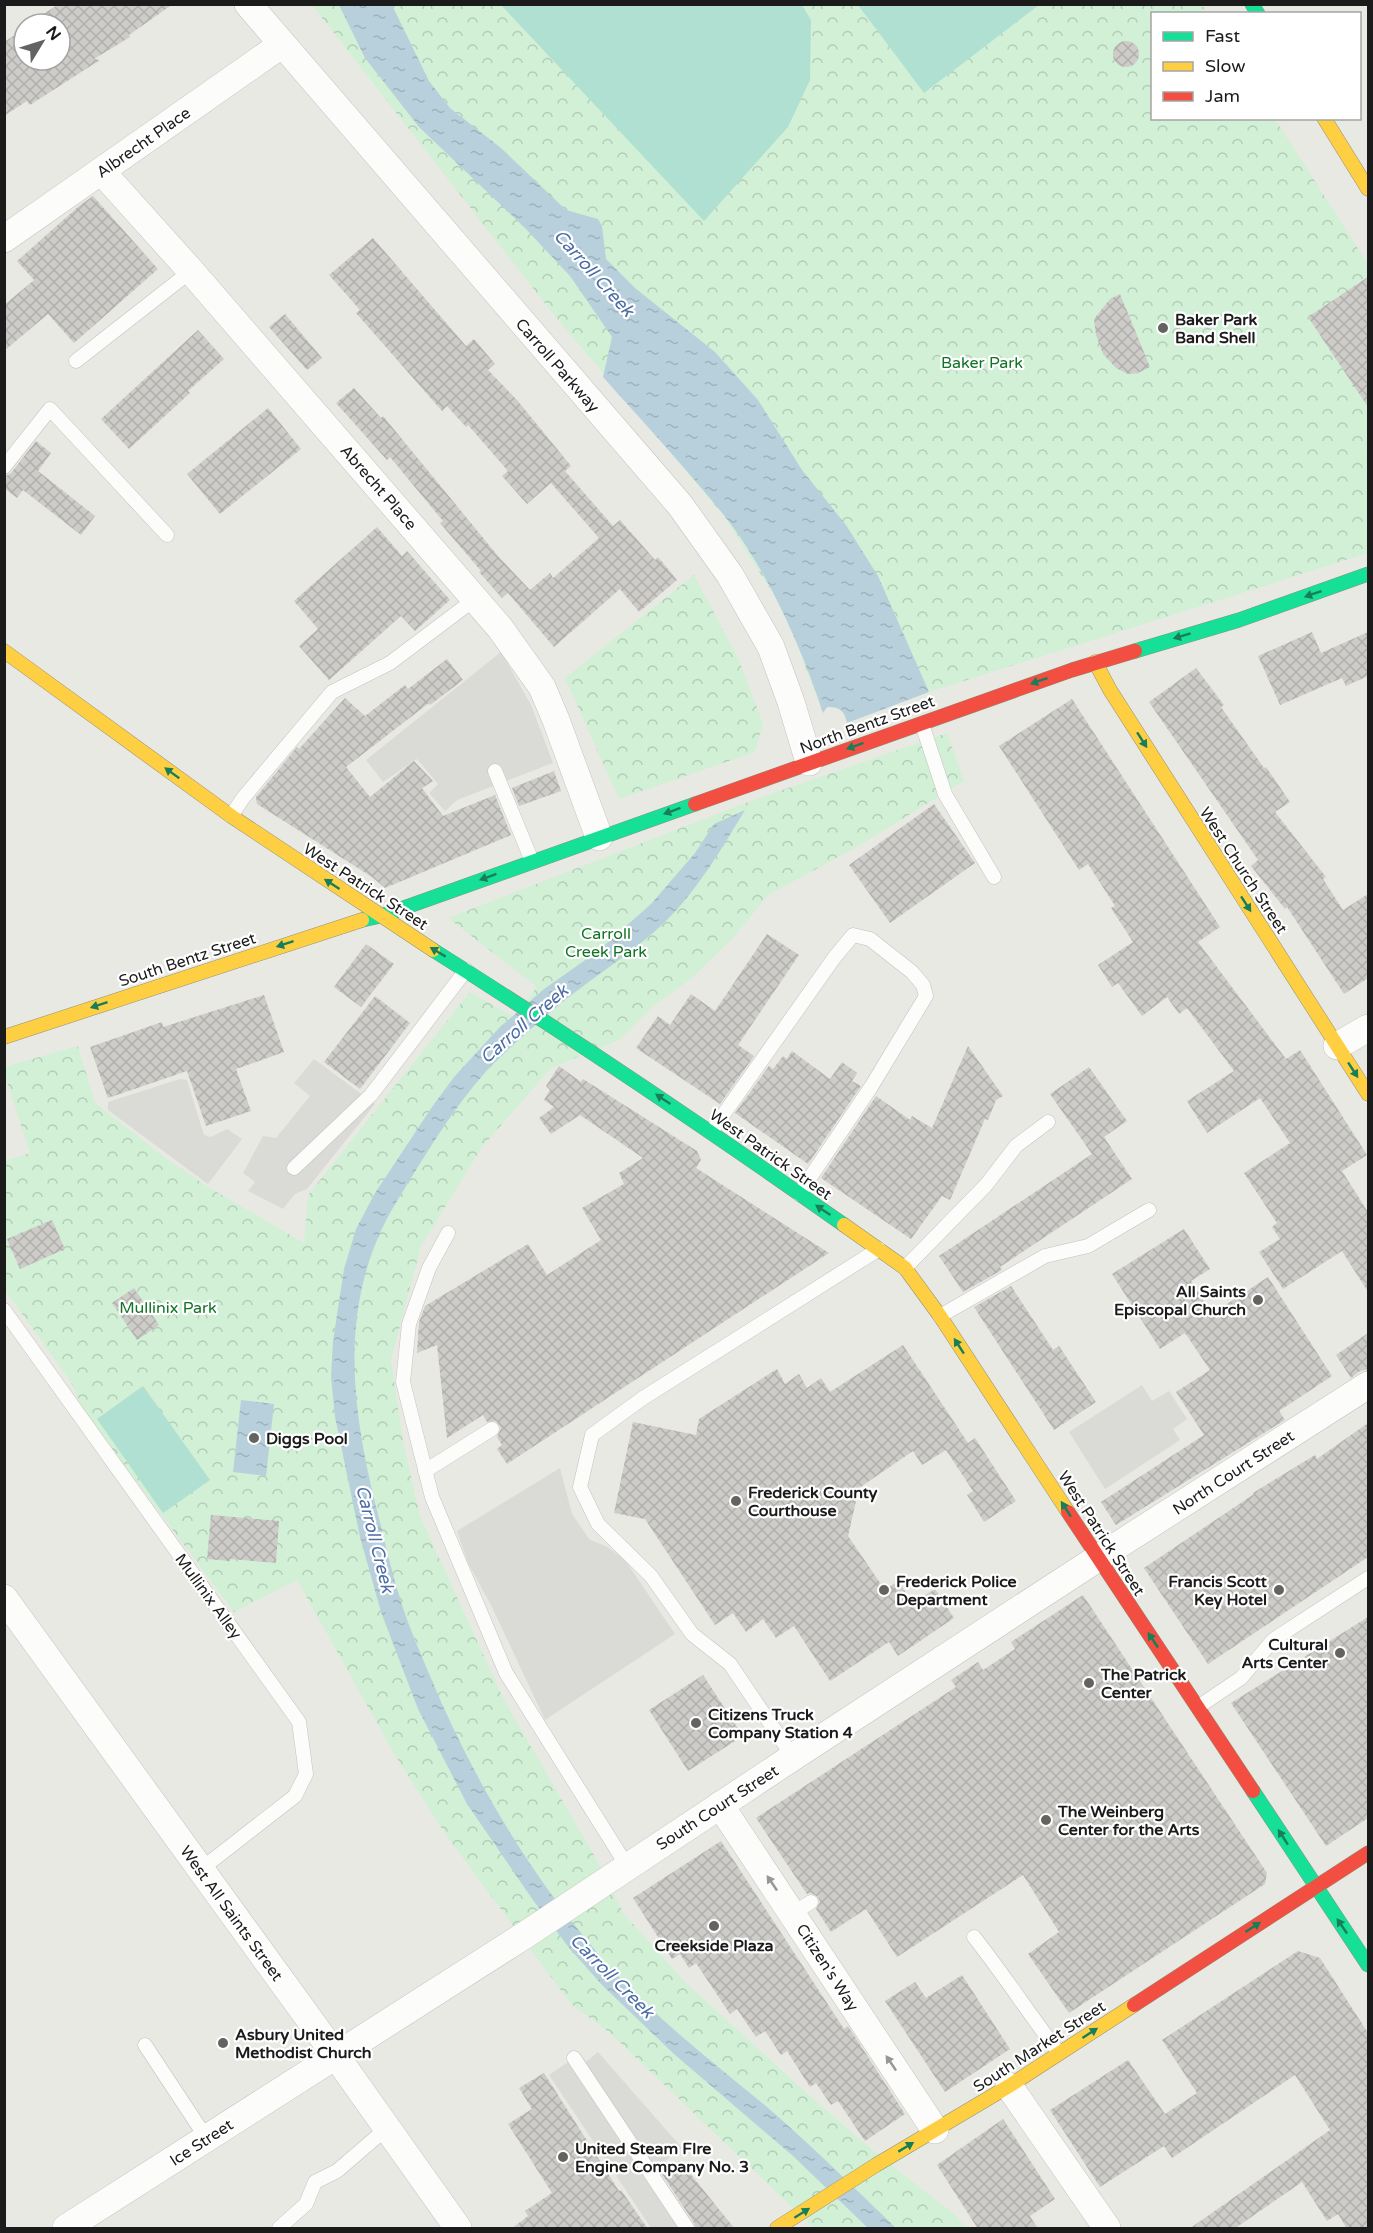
<svg xmlns="http://www.w3.org/2000/svg" width="1373" height="2233" viewBox="0 0 1373 2233" font-family="'Varela Round',sans-serif">
<style>
.park{fill:url(#park-crowns)}
.pitch{fill:#b0e0d2}
.parking{fill:#dadad7}
.water{fill:url(#water-ripples)}
.building{fill:url(#building-cross-hatch)}
.lines{fill:none;stroke-linecap:round;stroke-linejoin:round}
.lane-casing{stroke:#c2c2c0;stroke-width:15}
.street-casing{stroke:#c2c2c0;stroke-width:28}
.fast-casing{stroke:#8e927d;stroke-width:15}
.slow-casing{stroke:#8e927d;stroke-width:15}
.jam-casing{stroke:#8e927d;stroke-width:15}
.lane{stroke:#fcfcfb;stroke-width:14}
.street{stroke:#fcfcfb;stroke-width:27}
.fast{stroke:#16e098;stroke-width:14}
.slow{stroke:#ffcf43;stroke-width:14}
.jam{stroke:#f24e42;stroke-width:14}
.oneway{fill:#187e5a}
.oneway2{fill:#979796}
.poi-dot{fill:#636361;stroke:#fff;stroke-width:2}
.labels{text-anchor:middle;stroke-width:4.5;stroke-linejoin:round;paint-order:stroke}
.street-label{font-size:16px;fill:#1b1b1b;stroke:#fff}
.poi-label{font-size:16px;font-weight:bold;fill:#1b1b1b;stroke:#fff;text-anchor:start}
.park-label{font-size:16px;fill:#107325;stroke:#fff}
.water-label{font-size:18px;font-style:italic;fill:#4d6da5;stroke:#fff}
</style>
<defs>
<pattern id="park-crowns" width="20" height="18" patternUnits="userSpaceOnUse" patternTransform="scale(1.5)"><rect width="20" height="18" fill="#d1f0d6"/><path d="M2 6a3 3 0 1 1 6 0M12 15a3 3 0 1 1 6 0" fill="none" stroke="#b3cdb7"/></pattern>
<pattern id="water-ripples" width="26" height="14" patternUnits="userSpaceOnUse" patternTransform="scale(1.5)"><rect width="26" height="14" fill="#b8d0dc"/><path d="M2 4q2-2 4 0t4 0M15 11q2-2 4 0t4 0" fill="none" stroke="#9eb2bc"/></pattern>
<pattern id="building-cross-hatch" width="8" height="8" patternUnits="userSpaceOnUse" patternTransform="scale(1.5)"><rect width="8" height="8" fill="#ceccc9"/><path d="M0 0l8 8M0 8l8-8" fill="none" stroke="#b0afac"/></pattern>
</defs>
<rect width="100%" height="100%" fill="#e9e9e4"/>
<!-- park -->
<g class="park">
<path d="M312,5h890l6,8 -56,1v104l123,1 93,145v289l-439,139 -82,31c-2,-12 -8,-17 -20,-16l-4,6 -27,-71 -17,-39 -55,-87 -170,-201z"/>
<polygon points="694,575 739,660 763,724 755,752 619,799 565,678"/>
<polygon points="947,733 964,781 855,848 768,895 733,938 690,980 653,1006 619,1040 551,1068 482,1147 421,1246 391,1360 403,1441 420,1516 503,1698 594,1855 624,1914 686,1983 811,2097 876,2153 955,2215 966,2228 814,2228 609,2032 571,2004 444,1832 393,1752 297,1580 234,1612 84,1411 71,1382 5,1290 5,1161 30,1153 5,1076 4,1067 78,1046 95,1103 164,1157 208,1187 304,1243 308,1195 470,992 514,1017 537,987 448,918 756,799"/>
</g>
<!-- pitch -->
<g class="pitch">
<polygon points="501,5 802,5 811,20 810,80 788,127 704,221"/>
<polygon points="858,5 1039,5 924,93"/>
<polygon points="143,1386 210,1480 163,1513 97,1419"/>
</g>
<!-- parking -->
<g class="parking">
<polygon points="501,652 531,705 553,763 457,800 445,811 429,793 438,784 417,759 383,782 366,760"/>
<polygon points="314,1059 375,1104 307,1189 295,1194 283,1209 248,1191 255,1182 243,1173 263,1136 276,1138 310,1096 294,1083"/>
<polygon points="180,1079 187,1080 204,1135 211,1137 227,1129 242,1139 208,1184 108,1110 108,1102"/>
<polygon points="1142,1385 1152,1401 1169,1391 1187,1419 1173,1429 1180,1440 1105,1489 1069,1432"/>
<polygon points="560,1468 572,1514 590,1540 606,1546 625,1560 675,1634 545,1720 492,1607 468,1563 457,1531"/>
<polygon points="598,2052 682,2148 665,2161 671,2168 658,2177 691,2228 651,2228 549,2075 580,2054 586,2062"/>
</g>
<!-- water -->
<g class="water">
<path d="M339,5h53l37,76 21,27 51,40 65,62 32,9 4,7 4,33 29,29 80,64 43,48 44,70 44,55 32,51 51,116 -82,31c-2,-12 -8,-17 -20,-16l-4,6c-22,-67 -56,-144 -100,-199 -38,-47 -80,-92 -120,-137l9,-40 -42,-61 -45,-48 -106,-101 -54,-69z"/>
<path d="M745,810c-24,40 -48,81 -82,114 -30,28 -65,50 -98,76 -25,20 -49,42 -72,64 -38,40 -67,90 -96,137 -63,103 -45,215 -16,325 6,25 12,51 20,76 8,25 19,50 29,74 45,108 107,211 186,298 44,47 95,87 145,128 47,40 91,84 135,126h-28l-75,-72 -119,-102 -72,-69 -32,-36 -37,-49 -66,-96 -49,-95 -37,-97 -21,-75 -25,-120 -4,-40 2,-36 11,-72 12,-40 19,-36 57,-86 22,-30 45,-49 45,-39 54,-38 53,-47 44,-51 19,-29z"/>
<polygon points="241,1400 274,1404 266,1476 233,1472"/>
</g>
<!-- building -->
<g class="building">
<polygon points="59,4 173,4 129,35 130,37 94,59 100,60 30,105 27,101 4,116 4,42 24,29 24,60 60,60 60,24 28,24"/>
<circle cx="1126" cy="54" r="13"/>
<polygon points="93,196 158,269 74,343 48,314 4,351 4,305 34,280 17,261 79,206"/>
<polygon points="373,238 466,346 474,339 495,364 488,370 517,400 571,466 565,471 613,526 620,520 655,560 658,557 677,580 639,612 620,589 554,647 508,593 502,598 479,572 481,571 440,523 443,521 390,457 387,460 336,403 354,388 381,418 383,416 498,556 530,590 550,573 553,578 599,538 551,483 527,504 502,476 508,471 468,425 466,427 447,406 442,411 356,313 360,310 329,275"/>
<polygon points="1368,277 1368,407 1308,317"/>
<polygon points="1120,294 1150,367 1138,373 1128,374 1116,368 1103,354 1096,335 1094,319 1110,299"/>
<polygon points="285,314 322,358 307,370 269,327"/>
<polygon points="198,330 224,359 188,391 190,393 129,449 101,419"/>
<polygon points="268,408 301,449 220,514 187,474"/>
<polygon points="36,441 51,453 38,471 95,516 81,535 23,490 17,498 4,488 4,477 11,473"/>
<polygon points="377,527 402,556 407,551 450,600 415,631 401,616 329,680 299,646 318,629 294,601"/>
<polygon points="1312,632 1321,653 1368,632 1368,676 1346,686 1342,678 1280,705 1258,656"/>
<polygon points="447,659 463,680 430,705 429,703 346,767 370,797 414,761 433,781 422,788 443,816 495,795 511,835 385,888 372,877 257,804 256,797 297,747 299,749 345,698 365,716 405,685 408,689"/>
<polygon points="1196,668 1224,705 1221,707 1264,768 1266,767 1290,802 1275,812 1326,877 1323,879 1343,910 1368,894 1368,978 1344,994 1287,907 1285,909 1251,866 1258,860 1149,702"/>
<polygon points="1072,699 1220,927 1198,942 1286,1059 1300,1050 1367,1155 1342,1171 1368,1212 1368,1292 1342,1251 1283,1289 1259,1252 1280,1239 1272,1227 1277,1223 1244,1173 1290,1143 1260,1098 1207,1133 1187,1101 1234,1071 1187,1008 1179,1014 1167,997 1142,1016 1118,983 1112,987 1098,965 1133,942 1111,908 1115,906 1088,864 1079,870 999,746"/>
<polygon points="554,771 561,791 519,806 512,788"/>
<polygon points="934,804 975,863 890,923 849,865"/>
<polygon points="767,934 799,955 738,1045 754,1056 720,1104 636,1048 658,1016 670,1025 691,994 715,1011"/>
<polygon points="366,944 394,964 361,1007 334,987"/>
<polygon points="264,995 284,1052 236,1069 251,1111 206,1126 187,1071 108,1098 90,1047 162,1022 163,1027"/>
<polygon points="375,996 410,1023 360,1089 324,1062"/>
<polygon points="968,1046 1003,1096 996,1100 988,1120 985,1119 950,1200 942,1196 911,1239 821,1178 876,1096 910,1120 912,1116 932,1128"/>
<polygon points="792,1051 830,1079 842,1062 857,1073 852,1081 861,1086 808,1164 735,1113 769,1066 773,1069 783,1056 787,1059"/>
<polygon points="559,1066 581,1082 583,1079 697,1151 701,1160 696,1168 829,1253 507,1464 497,1449 502,1445 497,1437 501,1428 496,1421 487,1422 483,1415 447,1438 437,1345 417,1353 419,1322 425,1306 528,1244 547,1275 601,1240 582,1208 624,1184 619,1173 643,1158 580,1115 551,1134 539,1118 554,1107 544,1100 550,1090 546,1086"/>
<polygon points="1089,1067 1127,1121 1104,1137 1132,1179 1000,1267 1002,1270 963,1292 939,1256 1092,1154 1050,1094"/>
<polygon points="52,1220 65,1249 20,1269 7,1239"/>
<polygon points="1184,1229 1210,1269 1191,1281 1212,1314 1268,1277 1332,1376 1279,1411 1285,1420 1116,1525 1101,1502 1204,1435 1176,1392 1210,1370 1185,1333 1160,1349 1112,1274"/>
<polygon points="1011,1286 1053,1350 1059,1346 1096,1402 1054,1430 974,1307"/>
<polygon points="134,1288 159,1325 137,1340 112,1303"/>
<polygon points="1368,1333 1368,1369 1360,1371 1351,1378 1336,1355"/>
<polygon points="903,1345 968,1443 975,1438 1016,1501 984,1522 967,1495 973,1491 946,1450 922,1465 913,1451 859,1488 848,1536 885,1590 898,1581 913,1603 935,1589 954,1618 898,1656 889,1642 830,1681 794,1626 776,1638 763,1619 746,1632 733,1613 715,1625 645,1519 614,1513 633,1422 696,1435 699,1419 777,1369 785,1384 799,1374 807,1388 821,1378 830,1392"/>
<polygon points="1368,1423 1368,1557 1208,1664 1144,1568 1254,1494 1253,1493 1315,1455 1317,1459"/>
<polygon points="211,1515 279,1521 276,1563 230,1559 230,1561 207,1559"/>
<polygon points="1083,1595 1267,1873 1265,1884 1069,2013 1028,1954 1059,1932 1023,1875 897,1957 866,1909 831,1932 816,1909 820,1902 818,1897 811,1893 807,1894 756,1818 956,1687 951,1680 978,1662 983,1670 1015,1649 1011,1642"/>
<polygon points="1368,1617 1368,1818 1326,1846 1231,1703"/>
<polygon points="703,1675 743,1736 688,1771 649,1710"/>
<polygon points="721,1841 844,2029 848,2026 905,2114 865,2141 838,2101 831,2105 816,2083 810,2087 787,2051 781,2055 765,2031 756,2037 737,2009 730,2014 696,1963 689,1968 680,1954 672,1959 633,1898"/>
<polygon points="1298,1951 1320,1958 1368,2033 1368,2229 1347,2229 1338,2214 1327,2221 1302,2182 1234,2229 1189,2229 1330,2130 1295,2075 1172,2158 1164,2146 1100,2187 1050,2110 1128,2060 1165,2114 1197,2093 1162,2040"/>
<polygon points="962,1975 1010,2049 945,2092 885,2001 915,1982 926,1998"/>
<polygon points="544,2073 619,2191 621,2190 648,2229 511,2229 528,2216 525,2211 552,2193 508,2124 532,2109 519,2088"/>
<polygon points="1003,2119 1055,2199 1030,2216 1038,2229 978,2229 937,2165"/>
<polygon points="680,2161 735,2229 696,2229 694,2223 662,2174"/>
</g>
<g class="lines">
<defs>
<g id="lane">
<polyline points="76,361 191,271"/>
<polyline points="4,467 50,409 167,535"/>
<polyline points="922,724 945,794 994,877"/>
<polyline points="495,771 532,861"/>
<polyline points="231,816 243,798 332,692 390,663 475,599"/>
<polyline points="711,1132 834,958 853,935 870,939 912,972 923,985 926,996 871,1087 799,1194"/>
<polyline points="294,1168 371,1095 466,970"/>
<polyline points="448,1233 429,1268 409,1324 403,1382 432,1497 506,1673 627,1866"/>
<polyline points="905,1268 986,1185 1016,1146 1048,1122"/>
<polyline points="4,1310 299,1722 306,1774 295,1796 200,1870"/>
<polyline points="940,1316 1045,1256 1088,1246 1149,1210"/>
<polyline points="425,1471 492,1429"/>
<polyline points="1198,1707 1241,1678 1273,1640 1368,1578"/>
<polyline points="793,1757 730,1664 692,1634 651,1576 598,1524 580,1487 592,1435 643,1398 879,1249"/>
<polyline points="792,1914 811,1902"/>
<path d="M974,1937c30,38 56,78 85,116"/>
<polyline points="145,2045 207,2139"/>
<polyline points="574,2058 687,2228"/>
<polyline points="279,2228 306,2204 315,2182 337,2171 387,2128"/>
</g>
<g id="street">
<polyline points="248,4 680,505 730,575 771,647 791,702 809,762"/>
<polyline points="102,172 191,271 500,628 542,687 556,720 599,837"/>
<polyline points="4,239 281,45"/>
<polyline points="1337,1046 1368,1028"/>
<polyline points="4,1598 336,2056 458,2228"/>
<polyline points="720,1805 935,2130"/>
<polyline points="1009,2086 1107,2228"/>
<polyline points="66,2228 525,1935 793,1757 1098,1558 1368,1385"/>
</g>
<g id="fast">
<polyline points="1252,4 1258,14"/>
<polyline points="1135,651 1239,620 1368,574"/>
<polyline points="362,920 381,916 695,804"/>
<path d="M433,950c140,88 276,180 411,275"/>
<polyline points="1253,1791 1368,1965"/>
</g>
<g id="slow">
<polyline points="1324,118 1368,189"/>
<polyline points="4,651 231,816 433,950"/>
<polyline points="1095,662 1110,690 1368,1094"/>
<polyline points="4,1037 362,920"/>
<polyline points="844,1225 905,1268 940,1316 1068,1512"/>
<polyline points="777,2228 876,2165 1009,2086 1134,2005"/>
</g>
<g id="jam">
<polyline points="695,804 1072,670 1135,651"/>
<polyline points="1068,1512 1253,1791"/>
<polyline points="1134,2005 1368,1853"/>
</g>
</defs>
<!-- lane casing -->
<use href="#lane" class="lane-casing"/>
<!-- street casing -->
<use href="#street" class="street-casing"/>
<!-- fast casing -->
<use href="#fast" class="fast-casing"/>
<!-- slow casing -->
<use href="#slow" class="slow-casing"/>
<!-- jam casing -->
<use href="#jam" class="jam-casing"/>
<!-- lane -->
<use href="#lane" class="lane"/>
<!-- street -->
<use href="#street" class="street"/>
<!-- fast -->
<use href="#fast" class="fast"/>
<!-- slow -->
<use href="#slow" class="slow"/>
<!-- jam -->
<use href="#jam" class="jam"/>
</g>
<!-- one-way arrows -->
<defs><path id="oneway-solid" d="M-6-.8H1V-3.2L6.5 0L1 3.2V.8H-6Z" transform="scale(1.5)"/></defs>
<g class="oneway">
<use href="#oneway-solid" transform="translate(1313 594) rotate(161)"/>
<use href="#oneway-solid" transform="translate(1182 636) rotate(163)"/>
<use href="#oneway-solid" transform="translate(1039 681) rotate(161)"/>
<use href="#oneway-solid" transform="translate(1142 740) rotate(57)"/>
<use href="#oneway-solid" transform="translate(855 746) rotate(160)"/>
<use href="#oneway-solid" transform="translate(172 773) rotate(-144)"/>
<use href="#oneway-solid" transform="translate(672 811) rotate(160)"/>
<use href="#oneway-solid" transform="translate(488 877) rotate(160)"/>
<use href="#oneway-solid" transform="translate(332 884) rotate(-147)"/>
<use href="#oneway-solid" transform="translate(1246 904) rotate(57)"/>
<use href="#oneway-solid" transform="translate(285 944) rotate(162)"/>
<use href="#oneway-solid" transform="translate(438 952) rotate(-149)"/>
<use href="#oneway-solid" transform="translate(99 1005) rotate(162)"/>
<use href="#oneway-solid" transform="translate(1353 1070) rotate(57)"/>
<use href="#oneway-solid" transform="translate(663 1099) rotate(-146)"/>
<use href="#oneway-solid" transform="translate(823 1210) rotate(-146)"/>
<use href="#oneway-solid" transform="translate(959 1346) rotate(-123)"/>
<use href="#oneway-solid" transform="translate(1066 1509) rotate(-123)"/>
<use href="#oneway-solid" transform="translate(1153 1640) rotate(-124)"/>
<use href="#oneway-solid" transform="translate(1283 1837) rotate(-123)"/>
<use href="#oneway-solid" transform="translate(1342 1926) rotate(-124)"/>
<use href="#oneway-solid" transform="translate(1253 1927) rotate(-33)"/>
<use href="#oneway-solid" transform="translate(1090 2033) rotate(-33)"/>
<use href="#oneway-solid" transform="translate(906 2147) rotate(-31)"/>
<use href="#oneway-solid" transform="translate(802 2213) rotate(-32)"/>
</g>
<g class="oneway2">
<use href="#oneway-solid" transform="translate(772 1883) rotate(-124)"/>
<use href="#oneway-solid" transform="translate(891 2063) rotate(-124)"/>
</g>
<!-- markers -->
<g class="poi-dot">
<circle cx="1163" cy="328" r="6"/>
<circle cx="1258" cy="1300" r="6"/>
<circle cx="254" cy="1438" r="6"/>
<circle cx="736" cy="1501" r="6"/>
<circle cx="884" cy="1590" r="6"/>
<circle cx="1279" cy="1590" r="6"/>
<circle cx="1340" cy="1653" r="6"/>
<circle cx="1089" cy="1683" r="6"/>
<circle cx="696" cy="1723" r="6"/>
<circle cx="1046" cy="1820" r="6"/>
<circle cx="714" cy="1926" r="6"/>
<circle cx="223" cy="2043" r="6"/>
<circle cx="563" cy="2157" r="6"/>
</g>
<g class="labels">
<!-- street labels -->
<g class="street-label">
<text transform="translate(143 142) rotate(-35)" y="6">Albrecht Place</text>
<text transform="translate(558 365) rotate(49)" y="6">Carroll Parkway</text>
<text transform="translate(379 487) rotate(49)" y="6">Abrecht Place</text>
<text transform="translate(867 724) rotate(-20)" y="6">North Bentz Street</text>
<text transform="translate(1244 870) rotate(57)" y="6">West Church Street</text>
<text transform="translate(366 886) rotate(33)" y="6">West Patrick Street</text>
<text transform="translate(187 959) rotate(-18)" y="6">South Bentz Street</text>
<text transform="translate(771 1154) rotate(35)" y="6">West Patrick Street</text>
<text transform="translate(1233 1472) rotate(-33)" y="6">North Court Street</text>
<text transform="translate(1102 1533) rotate(57)" y="6">West Patrick Street</text>
<text transform="translate(209 1596) rotate(54)" y="6">Mullinix Alley</text>
<text transform="translate(717 1807) rotate(-33)" y="6">South Court Street</text>
<text transform="translate(232 1913) rotate(54)" y="6">West All Saints Street</text>
<text transform="translate(828 1967) rotate(57)" y="6">Citizen's Way</text>
<text transform="translate(1039 2046) rotate(-33)" y="6">South Market Street</text>
<text transform="translate(201 2142) rotate(-33)" y="6">Ice Street</text>
</g>
<!-- poi labels -->
<g class="poi-label">
<text x="1175" y="325">Baker Park<tspan x="1175" dy="18">Band Shell</tspan></text>
<text x="1246" y="1297" text-anchor="end">All Saints<tspan x="1246" dy="18">Episcopal Church</tspan></text>
<text x="266" y="1444">Diggs Pool</text>
<text x="748" y="1498">Frederick County<tspan x="748" dy="18">Courthouse</tspan></text>
<text x="896" y="1587">Frederick Police<tspan x="896" dy="18">Department</tspan></text>
<text x="1267" y="1587" text-anchor="end">Francis Scott<tspan x="1267" dy="18">Key Hotel</tspan></text>
<text x="1328" y="1650" text-anchor="end">Cultural<tspan x="1328" dy="18">Arts Center</tspan></text>
<text x="1101" y="1680">The Patrick<tspan x="1101" dy="18">Center</tspan></text>
<text x="708" y="1720">Citizens Truck<tspan x="708" dy="18">Company Station 4</tspan></text>
<text x="1058" y="1817">The Weinberg<tspan x="1058" dy="18">Center for the Arts</tspan></text>
<text x="714" y="1951" text-anchor="middle">Creekside Plaza</text>
<text x="235" y="2040">Asbury United<tspan x="235" dy="18">Methodist Church</tspan></text>
<text x="575" y="2154">United Steam FIre<tspan x="575" dy="18">Engine Company No. 3</tspan></text>
</g>
<!-- park labels -->
<g class="park-label">
<text x="982" y="368">Baker Park</text>
<text x="606" y="939">Carroll<tspan x="606" dy="18">Creek Park</tspan></text>
<text x="168" y="1313">Mullinix Park</text>
</g>
<!-- water labels -->
<g class="water-label">
<text transform="translate(594 273) rotate(48)" y="6">Carroll Creek</text>
<text transform="translate(524 1024) rotate(-41)" y="6">Carroll Creek</text>
<text transform="translate(375 1539) rotate(76)" y="6">Carroll Creek</text>
<text transform="translate(612 1976) rotate(45)" y="6">Carroll Creek</text>
</g>
</g>
<!-- border -->
<rect width="1373" height="2233" fill="none" stroke="#1b1b1b" stroke-width="12"/>
<!-- legend -->
<rect x="1151" y="12" width="210" height="108" fill="#ffffff" stroke="#a4a4a4" stroke-width="1.5"/>
<rect x="1163" y="32" width="30" height="9" fill="#16e098" stroke="#a4a4a4" stroke-width="1.5"/>
<text x="1205" y="42" font-size="18" fill="#1b1b1b">Fast</text>
<rect x="1163" y="62" width="30" height="9" fill="#ffcf43" stroke="#a4a4a4" stroke-width="1.5"/>
<text x="1205" y="72" font-size="18" fill="#1b1b1b">Slow</text>
<rect x="1163" y="92" width="30" height="9" fill="#f24e42" stroke="#a4a4a4" stroke-width="1.5"/>
<text x="1205" y="102" font-size="18" fill="#1b1b1b">Jam</text>
<!-- north arrow -->
<g transform="translate(42 42) rotate(52)"><circle r="28" fill="#ffffff" stroke="#a4a4a4" stroke-width="1.5"/>
<path d="M0-4.5L10 22L0 15L-10 22Z" fill="#636361"/>
<text y="-9" font-size="16" font-weight="bold" text-anchor="middle" fill="#1b1b1b">N</text>
</g>
</svg>
